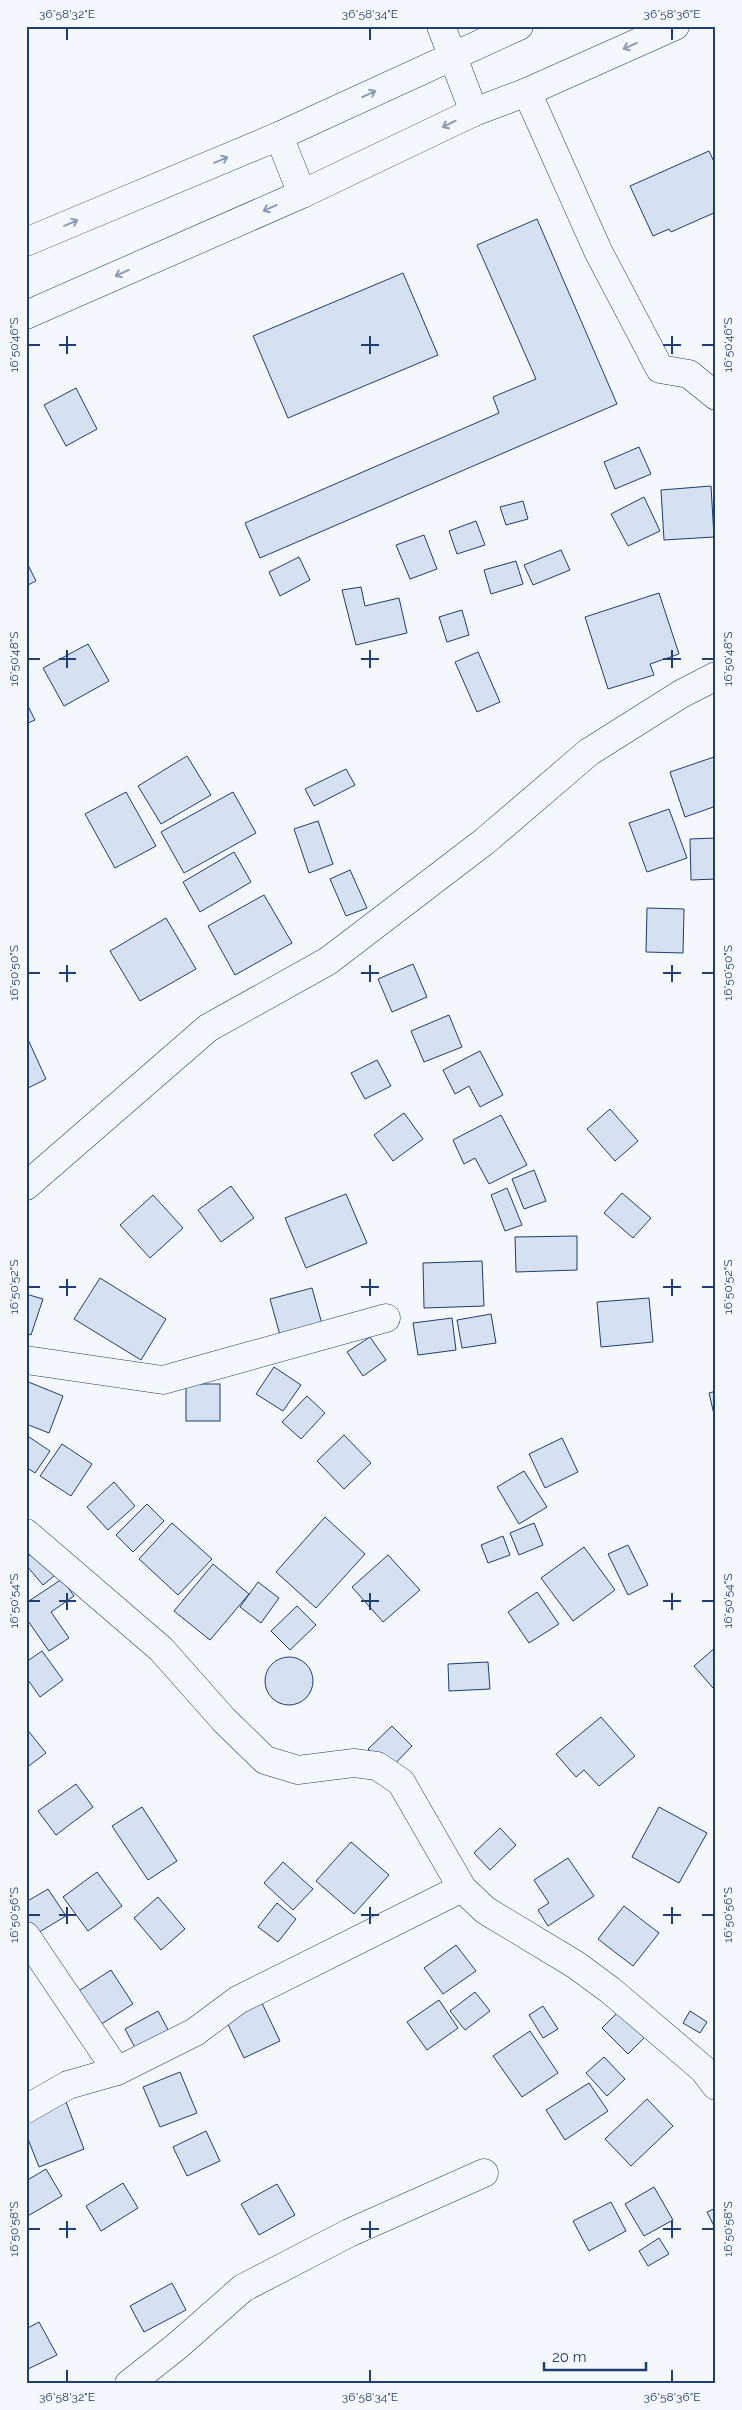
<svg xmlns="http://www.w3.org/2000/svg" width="742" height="2410" viewBox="0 0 742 2410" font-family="Raleway,sans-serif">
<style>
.building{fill:#d5e0f0;stroke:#1d3f73}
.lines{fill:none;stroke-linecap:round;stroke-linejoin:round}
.minor-casing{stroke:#1d3f73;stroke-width:29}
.tertiary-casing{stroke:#1d3f73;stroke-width:29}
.minor{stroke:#f4f7fb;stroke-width:28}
.tertiary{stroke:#f4f7fb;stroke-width:28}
.oneway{stroke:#889bb7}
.ticks{fill:none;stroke:#1d3f73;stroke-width:2}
.neatline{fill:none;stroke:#1d3f73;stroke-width:2}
.ticks-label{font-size:12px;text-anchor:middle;fill:#1d3f73}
</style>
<rect width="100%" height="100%" fill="#f4f7fb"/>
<!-- building -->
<g class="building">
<polygon points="709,151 716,166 716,212 671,232 669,229 653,236 630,186"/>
<polygon points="537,219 617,404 260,558 245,523 499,413 493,397 536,379 477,245"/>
<polygon points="403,273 438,355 288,418 253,336"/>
<polygon points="76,388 97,429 66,446 44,405"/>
<polygon points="639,447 651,474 615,489 604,462"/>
<polygon points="711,486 714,537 664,540 661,490"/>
<polygon points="644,497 660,531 628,546 611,514"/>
<polygon points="523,501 528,519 506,525 500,507"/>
<polygon points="476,521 485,545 457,554 449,531"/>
<polygon points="424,535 437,569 410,579 396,545"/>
<polygon points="561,550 570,570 533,585 524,565"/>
<polygon points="299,557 310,580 280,596 269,572"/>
<polygon points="26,561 36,581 26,586"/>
<polygon points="516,561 523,584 491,594 484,570"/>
<polygon points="361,587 365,606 399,598 407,633 356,645 342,590"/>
<polygon points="659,593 679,654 650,664 654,675 608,689 585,617"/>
<polygon points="462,610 469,635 447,642 439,617"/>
<polygon points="88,644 109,681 64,706 43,668"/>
<polygon points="478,652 500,702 477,712 455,662"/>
<polygon points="26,702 35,720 26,724"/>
<polygon points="187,756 211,795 161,824 138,786"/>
<polygon points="714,757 716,806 685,817 670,772"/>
<polygon points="346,769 355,785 314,806 305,789"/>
<polygon points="126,792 156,846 115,868 85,814"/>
<polygon points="233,792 256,833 184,873 161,832"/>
<polygon points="669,809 687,858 647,872 629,823"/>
<polygon points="318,821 333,864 309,873 294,829"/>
<polygon points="716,838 716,879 691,880 690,839"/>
<polygon points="234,852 251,882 200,912 183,882"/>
<polygon points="350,870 367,908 346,916 330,879"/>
<polygon points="264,895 292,943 235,975 208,926"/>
<polygon points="647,908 684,909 683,953 646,952"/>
<polygon points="166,918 196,969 140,1001 110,951"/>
<polygon points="413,964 427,997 392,1012 378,979"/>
<polygon points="449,1015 462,1047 424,1062 411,1031"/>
<polygon points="26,1035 46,1079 26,1089"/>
<polygon points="480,1051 503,1095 480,1107 469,1086 455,1094 443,1070"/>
<polygon points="377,1060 391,1086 365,1099 351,1073"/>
<polygon points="610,1109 638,1141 615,1161 587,1129"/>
<polygon points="404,1113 423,1139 393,1161 374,1135"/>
<polygon points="501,1115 527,1165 489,1184 475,1158 464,1164 453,1140"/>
<polygon points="534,1170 546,1201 524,1209 512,1179"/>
<polygon points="231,1186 254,1218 221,1242 198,1210"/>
<polygon points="507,1188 522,1225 505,1231 491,1195"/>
<polygon points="622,1193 651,1218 633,1238 604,1213"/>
<polygon points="346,1194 367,1243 306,1268 285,1218"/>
<polygon points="153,1195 183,1228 150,1258 120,1225"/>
<polygon points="577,1236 577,1270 516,1272 515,1237"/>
<polygon points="482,1261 484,1306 424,1308 423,1263"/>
<polygon points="100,1278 166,1319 141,1360 74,1319"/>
<polygon points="312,1288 322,1324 280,1335 270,1299"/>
<polygon points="26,1294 43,1299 31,1335 26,1333"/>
<polygon points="649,1298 653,1342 601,1347 597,1302"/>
<polygon points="491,1314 496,1343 462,1348 457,1320"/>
<polygon points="452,1318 456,1350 418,1355 413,1323"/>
<polygon points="370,1337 386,1360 363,1376 347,1352"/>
<polygon points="274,1367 301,1385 283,1411 256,1394"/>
<polygon points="26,1381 63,1396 49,1433 26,1424"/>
<rect x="186" y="1384" width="34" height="37"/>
<polygon points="716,1391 716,1423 709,1393"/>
<polygon points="307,1396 325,1413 301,1439 282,1422"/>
<polygon points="26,1435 50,1451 35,1473 26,1467"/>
<polygon points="344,1435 371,1463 344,1489 317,1461"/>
<polygon points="562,1438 578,1472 545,1488 529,1454"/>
<polygon points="62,1444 92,1464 71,1496 40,1476"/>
<polygon points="524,1471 547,1507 519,1524 497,1487"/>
<polygon points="114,1482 135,1506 108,1530 87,1507"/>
<polygon points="147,1504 164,1521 133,1552 116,1535"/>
<polygon points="325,1517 365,1554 316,1608 276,1572"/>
<polygon points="172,1523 212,1559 178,1595 139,1559"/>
<polygon points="534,1523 543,1545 519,1555 510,1533"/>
<polygon points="503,1536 510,1555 488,1563 481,1545"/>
<polygon points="628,1545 648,1585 628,1595 608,1554"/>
<polygon points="40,1547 60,1571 43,1585 26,1565 26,1558"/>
<polygon points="584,1547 615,1590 573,1621 541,1578"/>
<polygon points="388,1555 420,1590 383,1622 352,1587"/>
<polygon points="213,1564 249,1594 210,1640 174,1611"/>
<polygon points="62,1579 74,1596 51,1612 69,1638 49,1651 26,1618 26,1603"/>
<polygon points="258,1582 279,1598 261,1623 240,1607"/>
<polygon points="537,1592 559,1624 529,1643 508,1612"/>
<polygon points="297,1606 316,1625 290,1650 271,1631"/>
<polygon points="716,1647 716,1686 713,1688 694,1666"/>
<polygon points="42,1651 63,1680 40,1697 26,1677 26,1662"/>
<circle cx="289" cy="1681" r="24"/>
<polygon points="488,1662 490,1689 449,1691 448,1664"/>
<polygon points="601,1717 635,1756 599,1786 584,1770 576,1777 556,1754"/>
<polygon points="392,1726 412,1746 389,1770 368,1749"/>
<polygon points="26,1728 46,1753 26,1768"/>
<polygon points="76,1784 93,1807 56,1835 38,1811"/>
<polygon points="142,1807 177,1861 148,1880 112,1826"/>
<polygon points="659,1807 707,1833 679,1883 632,1857"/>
<polygon points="500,1828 516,1845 490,1870 474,1853"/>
<polygon points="351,1842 389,1875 354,1914 316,1881"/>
<polygon points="568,1858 594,1896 548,1926 538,1910 549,1903 534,1880"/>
<polygon points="283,1862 313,1889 293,1910 264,1883"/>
<polygon points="97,1872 122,1906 88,1931 63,1897"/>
<polygon points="48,1889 66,1916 36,1934 26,1918 26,1902"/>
<polygon points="158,1897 185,1929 161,1950 134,1918"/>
<polygon points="277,1903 296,1919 278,1942 258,1927"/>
<polygon points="624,1906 659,1933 633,1966 598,1939"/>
<polygon points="456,1945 476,1971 443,1994 424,1968"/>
<polygon points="111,1970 133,2004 95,2028 74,1994"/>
<polygon points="475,1992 490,2011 465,2030 450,2011"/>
<polygon points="439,2000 458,2028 427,2050 407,2022"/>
<polygon points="261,2001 280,2041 244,2058 225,2018"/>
<polygon points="543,2006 558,2029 543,2038 529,2015"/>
<polygon points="158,2011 173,2039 140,2057 125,2029"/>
<polygon points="619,2011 646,2036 628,2054 602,2028"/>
<polygon points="690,2011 707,2022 700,2033 683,2023"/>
<polygon points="530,2031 558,2073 522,2097 493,2056"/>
<polygon points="604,2057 625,2079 607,2096 586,2073"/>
<polygon points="180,2072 197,2113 160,2127 143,2087"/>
<polygon points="589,2083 608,2111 565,2140 546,2110"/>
<polygon points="647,2099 673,2126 631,2166 605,2139"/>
<polygon points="66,2102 84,2149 39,2167 26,2134 26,2118"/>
<polygon points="206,2131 220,2161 187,2176 173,2147"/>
<polygon points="46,2169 62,2196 26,2217 26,2181"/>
<polygon points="123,2183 138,2208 101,2231 86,2206"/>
<polygon points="277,2184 295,2215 259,2235 241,2204"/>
<polygon points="654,2187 673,2220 644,2236 625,2204"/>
<polygon points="611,2202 626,2231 589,2251 573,2221"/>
<polygon points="716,2208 716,2230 707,2212"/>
<polygon points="659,2238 669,2254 648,2266 639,2251"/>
<polygon points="172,2283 186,2310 144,2332 130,2306"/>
<polygon points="39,2322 57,2355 26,2370 26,2329"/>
</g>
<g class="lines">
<defs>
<g id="minor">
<polyline points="441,26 474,112"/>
<polyline points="527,92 598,251 660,369 689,374 716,396"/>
<polyline points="26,1186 208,1028 328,961 485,841 589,752 681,694 716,676"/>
<polyline points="26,1360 163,1380 386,1318"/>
<polyline points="26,1533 161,1649 224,1720 265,1760 298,1770 354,1763 377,1766 401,1782 462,1888 485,1910 576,1965 610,1990 703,2069 716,2086"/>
<polyline points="26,1936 117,2071"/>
<polyline points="26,2109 68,2085 117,2071 195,2032 238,2000 462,1888"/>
<polyline points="129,2384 176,2347 243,2288 349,2233 484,2173"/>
</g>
<g id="tertiary">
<polyline points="279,136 302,194"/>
<polyline points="26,242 279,136 519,26"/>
<polyline points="26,315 302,194 474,112 527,92 675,26"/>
</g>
</defs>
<!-- minor casing -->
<use href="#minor" class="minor-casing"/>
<!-- tertiary casing -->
<use href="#tertiary" class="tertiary-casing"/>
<!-- minor -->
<use href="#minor" class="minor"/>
<!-- tertiary -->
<use href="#tertiary" class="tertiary"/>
</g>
<!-- one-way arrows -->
<defs><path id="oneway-shaft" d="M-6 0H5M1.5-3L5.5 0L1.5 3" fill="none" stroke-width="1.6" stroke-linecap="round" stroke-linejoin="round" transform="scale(1.25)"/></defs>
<g class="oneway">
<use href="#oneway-shaft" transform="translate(630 46) rotate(156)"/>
<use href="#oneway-shaft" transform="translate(369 94) rotate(-25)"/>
<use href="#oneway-shaft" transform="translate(449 124) rotate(154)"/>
<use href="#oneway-shaft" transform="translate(221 160) rotate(-23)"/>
<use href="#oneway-shaft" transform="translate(270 208) rotate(156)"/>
<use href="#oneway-shaft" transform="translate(71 223) rotate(-23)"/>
<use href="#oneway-shaft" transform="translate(122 273) rotate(156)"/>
</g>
<!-- ticks -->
<path class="ticks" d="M67,28v12M370,28v12M672,28v12M67,336v18M370,336v18M672,336v18M28,345h12M59,345h17M361,345h18M663,345h18M702,345h12M67,650v18M370,650v18M672,650v18M28,659h12M59,659h17M361,659h18M663,659h18M702,659h12M67,965v17M370,965v17M672,965v17M28,973h12M59,973h17M361,973h18M663,973h18M702,973h12M67,1279v17M370,1279v17M672,1279v17M28,1287h12M59,1287h17M361,1287h18M663,1287h18M702,1287h12M67,1593v17M370,1593v17M672,1593v17M28,1601h12M59,1601h17M361,1601h18M663,1601h18M702,1601h12M67,1907v17M370,1907v17M672,1907v17M28,1915h12M59,1915h17M361,1915h18M663,1915h18M702,1915h12M67,2221v17M370,2221v17M672,2221v17M28,2229h12M59,2229h17M361,2229h18M663,2229h18M702,2229h12M67,2370v12M370,2370v12M672,2370v12"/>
<!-- border -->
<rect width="742" height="2410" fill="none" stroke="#f4f7fb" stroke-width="55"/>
<!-- scale -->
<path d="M544 2362v8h102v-8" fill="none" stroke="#1d3f73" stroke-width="2.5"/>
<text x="552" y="2362" font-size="15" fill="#1d3f73" stroke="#f4f7fb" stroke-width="4" paint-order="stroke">20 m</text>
<rect x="28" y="28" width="686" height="2354" class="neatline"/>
<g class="ticks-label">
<text x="67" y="18">36°58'32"E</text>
<text x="370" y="18">36°58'34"E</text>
<text x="672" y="18">36°58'36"E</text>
<text transform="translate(14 345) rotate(-90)" y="4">16°50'46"S</text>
<text transform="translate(728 345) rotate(-90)" y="4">16°50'46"S</text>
<text transform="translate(14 659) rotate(-90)" y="4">16°50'48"S</text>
<text transform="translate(728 659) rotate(-90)" y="4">16°50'48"S</text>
<text transform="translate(14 973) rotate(-90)" y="4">16°50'50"S</text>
<text transform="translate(728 973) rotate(-90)" y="4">16°50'50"S</text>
<text transform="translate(14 1287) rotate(-90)" y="4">16°50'52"S</text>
<text transform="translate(728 1287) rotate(-90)" y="4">16°50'52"S</text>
<text transform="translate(14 1601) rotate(-90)" y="4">16°50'54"S</text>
<text transform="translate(728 1601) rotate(-90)" y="4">16°50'54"S</text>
<text transform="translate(14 1915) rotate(-90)" y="4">16°50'56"S</text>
<text transform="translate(728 1915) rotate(-90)" y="4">16°50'56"S</text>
<text transform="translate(14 2229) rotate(-90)" y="4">16°50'58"S</text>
<text transform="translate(728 2229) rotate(-90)" y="4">16°50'58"S</text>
<text x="67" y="2401">36°58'32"E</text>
<text x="370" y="2401">36°58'34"E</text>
<text x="672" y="2401">36°58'36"E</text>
</g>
</svg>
